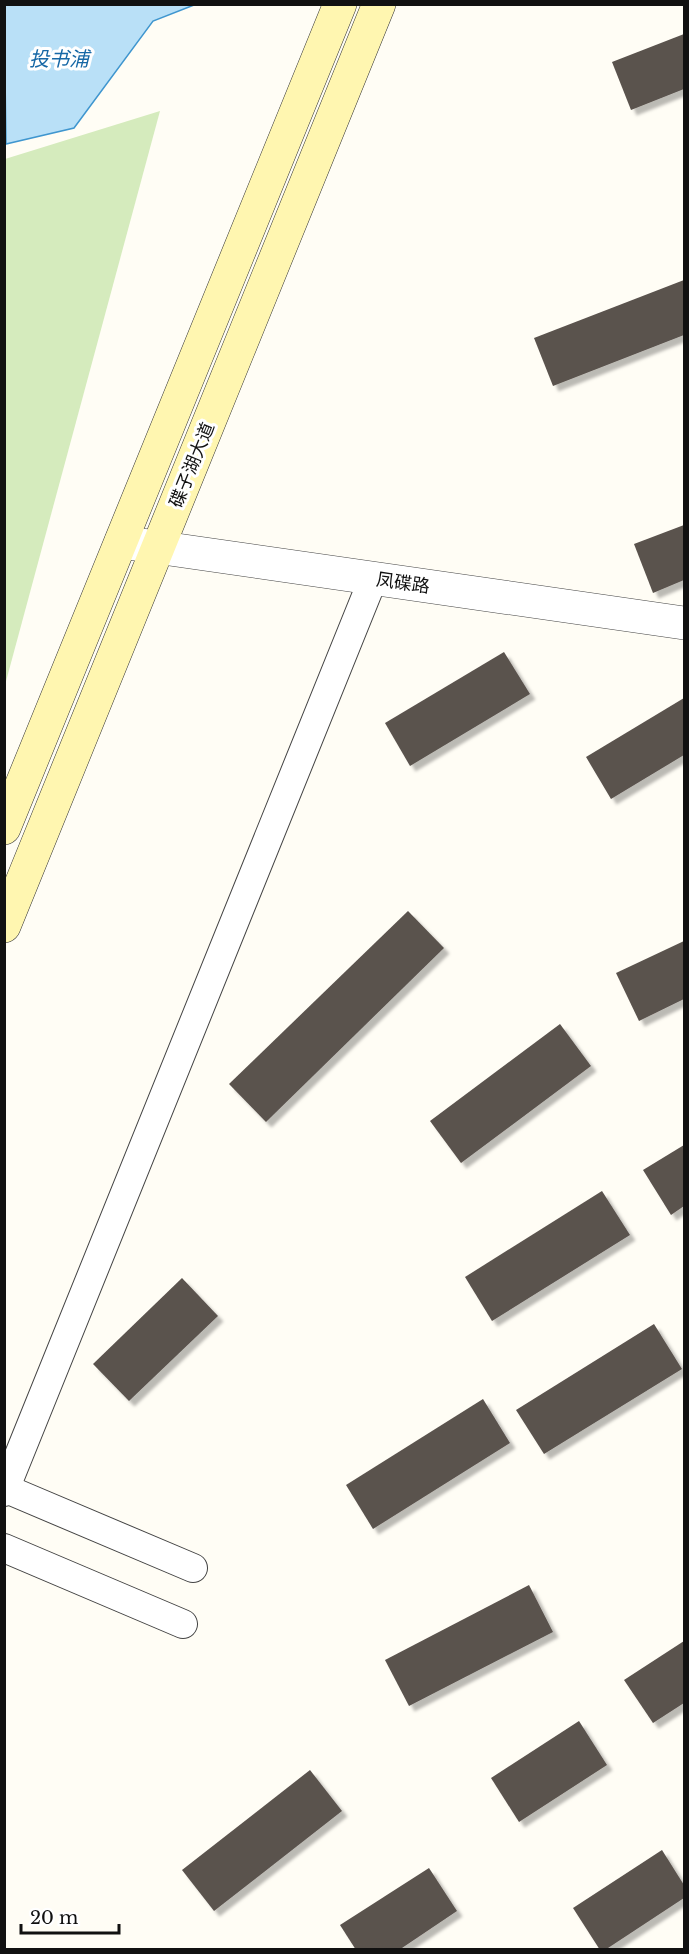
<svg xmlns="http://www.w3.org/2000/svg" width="689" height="1954" viewBox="0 0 689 1954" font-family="'Libre Baskerville','Noto Sans SC',serif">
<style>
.green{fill:#d5ebbd}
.water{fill:#b9e0f7;stroke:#3f96cf;stroke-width:1.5}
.building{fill:#5a524d;filter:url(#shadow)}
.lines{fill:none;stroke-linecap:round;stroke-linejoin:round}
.minor-casing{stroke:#444;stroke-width:30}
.tertiary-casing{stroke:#444;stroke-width:34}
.secondary-casing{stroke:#333;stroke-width:34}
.minor{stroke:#fff;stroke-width:28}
.tertiary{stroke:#fff;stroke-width:33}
.secondary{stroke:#fff6b0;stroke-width:33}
.labels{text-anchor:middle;stroke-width:6;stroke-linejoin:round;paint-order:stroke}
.street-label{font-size:18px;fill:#111;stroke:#fff}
.water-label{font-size:20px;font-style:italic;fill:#1768a6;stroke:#fff}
</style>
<defs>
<filter id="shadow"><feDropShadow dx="5.5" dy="5.5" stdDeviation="1.5" flood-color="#0004"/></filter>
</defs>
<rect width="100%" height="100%" fill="#fffdf5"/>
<!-- green -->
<polygon class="green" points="160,111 5,685 5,159"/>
<!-- water -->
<polygon class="water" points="4,5 5,4 194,5 153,21 74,128 6,144"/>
<!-- building -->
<g class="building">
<polygon points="684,34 684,89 631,110 612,62"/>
<polygon points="684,280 684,335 553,386 534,338"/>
<polygon points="684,525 684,580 653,593 634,544"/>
<polygon points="504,652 530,694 410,766 385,723"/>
<polygon points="684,698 684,755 611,799 586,757"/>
<polygon points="408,911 444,948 266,1122 229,1084"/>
<polygon points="684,941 684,999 639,1021 616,973"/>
<polygon points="560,1024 591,1066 461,1163 430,1121"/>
<polygon points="684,1145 684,1206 671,1215 643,1170"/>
<polygon points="602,1191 630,1235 492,1321 465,1277"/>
<polygon points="182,1278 218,1316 129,1401 93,1364"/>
<polygon points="654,1324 682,1369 544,1454 516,1410"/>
<polygon points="483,1399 510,1443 373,1529 346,1485"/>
<polygon points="529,1585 553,1632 409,1706 385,1660"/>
<polygon points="684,1641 684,1703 653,1723 624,1680"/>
<polygon points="579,1721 607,1765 519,1822 491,1778"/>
<polygon points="310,1770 342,1811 214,1911 182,1870"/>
<polygon points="662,1850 684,1885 684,1898 605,1950 600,1950 573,1908"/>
<polygon points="429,1868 457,1911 399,1950 356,1950 340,1925"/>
</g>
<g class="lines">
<defs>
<g id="minor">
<polyline points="4,1488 193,1568"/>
<polyline points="4,1492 373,579"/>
<polyline points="4,1548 183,1624"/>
</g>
<polyline id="tertiary" points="121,542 684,623"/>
<g id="secondary">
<polyline points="4,828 340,4"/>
<polyline points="4,926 379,4"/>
</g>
</defs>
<!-- minor casing -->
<use href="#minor" class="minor-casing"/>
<!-- tertiary casing -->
<use href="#tertiary" class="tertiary-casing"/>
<!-- secondary casing -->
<use href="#secondary" class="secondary-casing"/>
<!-- minor -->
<use href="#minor" class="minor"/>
<!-- tertiary -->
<use href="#tertiary" class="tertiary"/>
<!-- secondary -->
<use href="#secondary" class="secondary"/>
</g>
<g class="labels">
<!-- street labels -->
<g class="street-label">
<text transform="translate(192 465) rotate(-68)" y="6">碟子湖大道</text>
<text transform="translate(403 583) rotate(8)" y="6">凤碟路</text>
</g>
<!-- water labels -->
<g class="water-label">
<text x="59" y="66">投书浦</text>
</g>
</g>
<!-- border -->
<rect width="689" height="1954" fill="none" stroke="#111111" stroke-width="12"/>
<!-- scale -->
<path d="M21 1924v9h98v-9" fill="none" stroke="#111111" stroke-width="3"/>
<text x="30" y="1924" font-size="18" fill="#111111" stroke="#ffffff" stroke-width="4.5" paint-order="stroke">20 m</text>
</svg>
